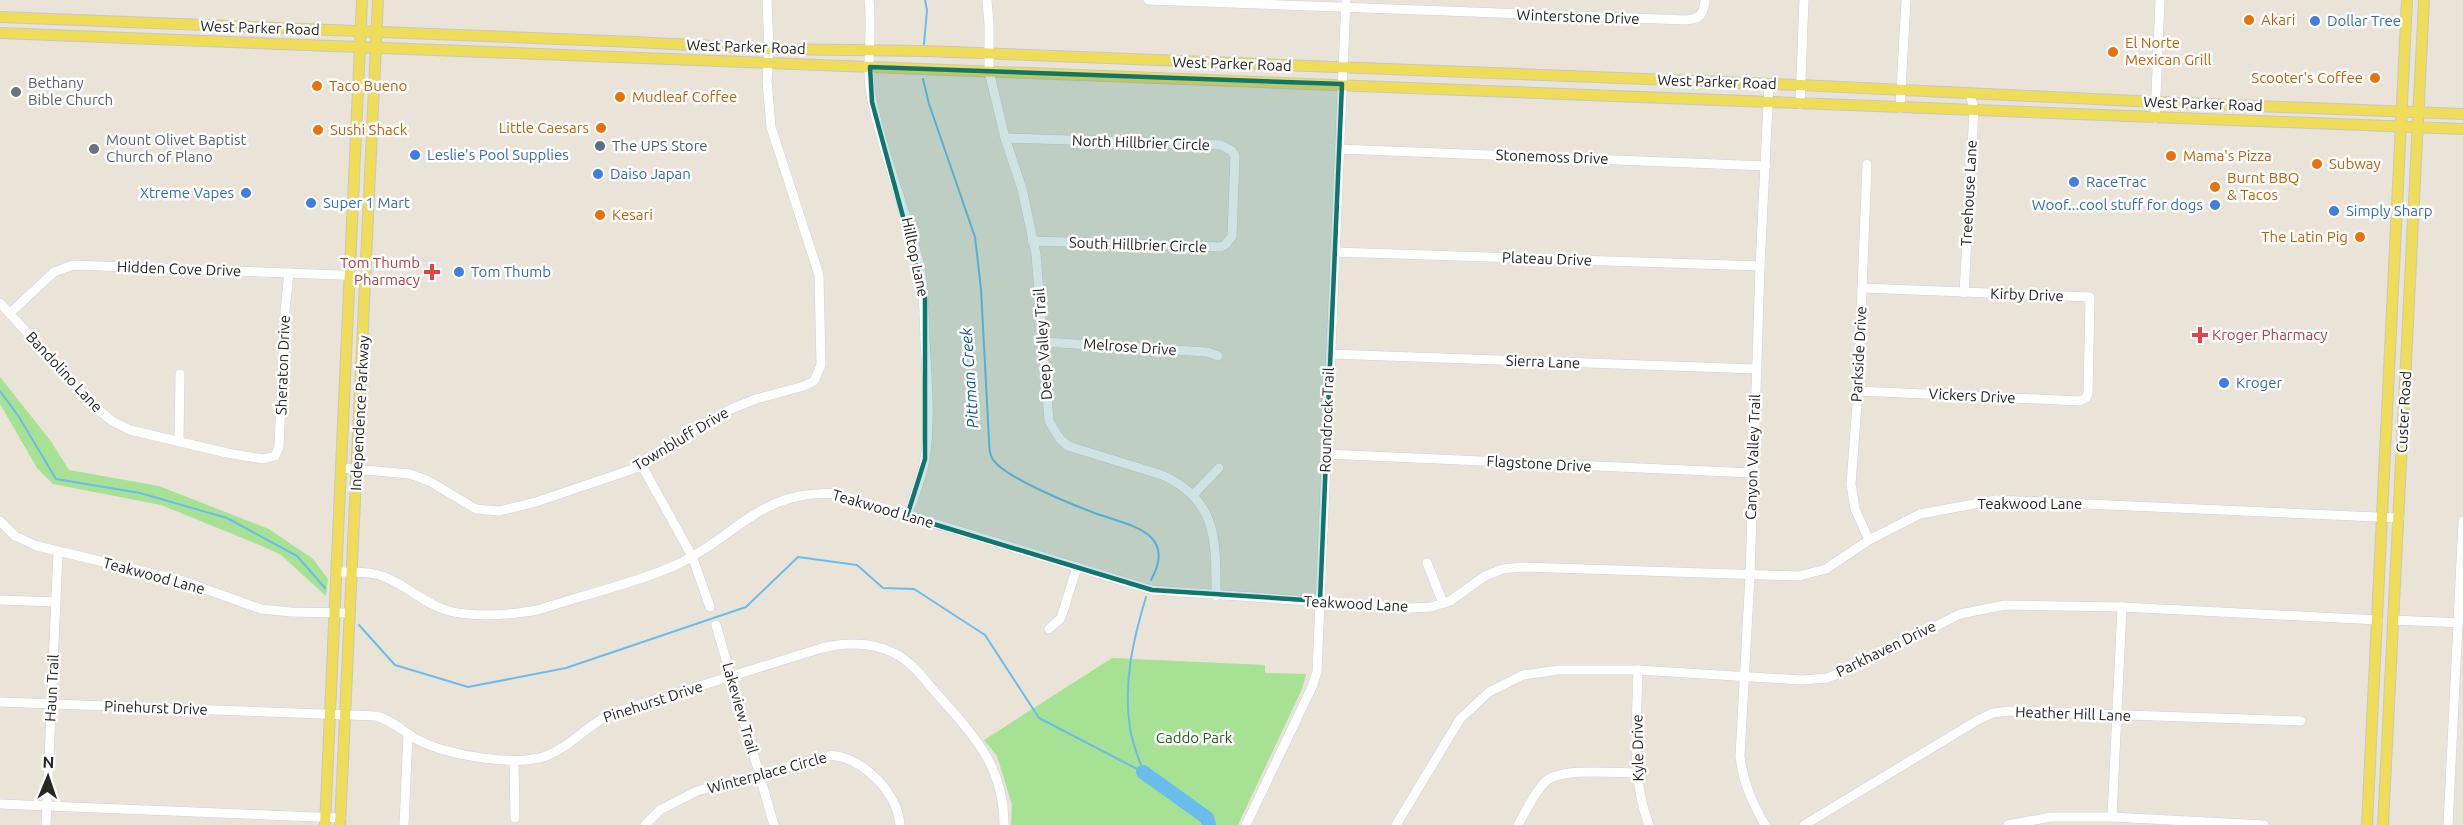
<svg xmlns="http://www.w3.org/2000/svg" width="2463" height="825" viewBox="0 0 2463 825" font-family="Ubuntu,sans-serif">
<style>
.green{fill:#a6e194}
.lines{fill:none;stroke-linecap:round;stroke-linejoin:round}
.stream{stroke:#6abced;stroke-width:2}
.river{stroke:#6abced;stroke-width:14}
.minor-casing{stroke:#cecfe1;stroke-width:10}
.major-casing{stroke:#c7c7c7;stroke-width:12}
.minor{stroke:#fff;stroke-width:9}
.major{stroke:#efdc58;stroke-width:10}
.marked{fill:#0f766e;fill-opacity:0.2;stroke:#0f766e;stroke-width:4.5;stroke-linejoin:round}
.food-dot{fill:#e8710a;stroke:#fff;stroke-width:2}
.shop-dot{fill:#3f7fe0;stroke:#fff;stroke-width:2}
.worship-dot{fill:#6b7280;stroke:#fff;stroke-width:2}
.service-dot{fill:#5c6f8a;stroke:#fff;stroke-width:2}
.health-dot{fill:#e0444e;stroke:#fff;stroke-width:2}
.labels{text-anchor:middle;stroke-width:5;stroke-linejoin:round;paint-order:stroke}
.street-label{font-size:15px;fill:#272727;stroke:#fff}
.food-label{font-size:15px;fill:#c56008;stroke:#fff;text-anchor:start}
.shop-label{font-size:15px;fill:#366cbe;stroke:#fff;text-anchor:start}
.worship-label{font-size:15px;fill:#5b616d;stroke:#fff;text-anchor:start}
.service-label{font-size:15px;fill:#4e5e75;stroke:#fff;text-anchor:start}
.health-label{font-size:15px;fill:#be3a42;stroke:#fff;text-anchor:end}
.park-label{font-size:15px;fill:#216219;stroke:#fff}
.water-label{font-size:16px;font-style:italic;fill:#0e5895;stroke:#fff}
</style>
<rect width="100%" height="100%" fill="#eae4d8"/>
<!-- green -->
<g class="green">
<polygon points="0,377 50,440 69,470 159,486 269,529 313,559 328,579 326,596 281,555 262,546 161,505 53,484 37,468 0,404"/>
<polygon points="1112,658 1265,665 1265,673 1306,674 1302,689 1238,825 1011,825 1012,805 997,756 984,740"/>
</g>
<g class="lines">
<!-- stream -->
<g class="stream">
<polyline points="924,44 927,10 925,0"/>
<path d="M923,79l6,25 46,133 6,52 8,151c0,6 0,13 3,18 9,18 79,46 100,54 33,13 87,18 59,68"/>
<polyline points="0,391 19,417 56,479 140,493 227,518 297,556 325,588"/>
<polyline points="359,625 395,665 468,687 566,668 746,607 798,557 857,565 883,588 914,589 985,635 1039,718 1143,772"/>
<path d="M1143,772c-4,-14 -11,-29 -13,-44 -7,-45 3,-88 16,-131"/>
</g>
<!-- river -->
<polyline class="river" points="1143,772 1207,818 1209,825"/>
<defs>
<g id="minor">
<path d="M869,0c4,33 -4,68 3,100 11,54 32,105 46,158 6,28 6,54 7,82 2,39 6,80 0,119 -3,19 -11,38 -18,57"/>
<path d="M987,0l2,25v46l16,67 17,51 14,65 13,167 11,18 8,7 94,29c56,25 54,66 54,121"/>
<path d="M1148,0l538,20c14,-1 18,-6 19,-20"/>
<polyline points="1800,104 1804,0"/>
<polyline points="1900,108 1906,0"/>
<polyline points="2155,118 2160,0"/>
<polyline points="1005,138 1221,145 1232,151 1235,156 1232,236 1226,244 1221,247 1032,241"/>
<polyline points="1339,149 1766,166"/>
<polyline points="1867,164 1858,391 1851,484 1855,509 1869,540"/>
<polyline points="1335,252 1760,266"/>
<polyline points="1964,293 1974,110 1970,94"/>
<polyline points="0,303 94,406 112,421 130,430 227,453 263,459 275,456 279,447 285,310 289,273"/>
<polyline points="10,313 54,272 73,265 366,276"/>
<polyline points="1042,342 1207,352 1218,356"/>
<polyline points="1330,354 1756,369"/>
<polyline points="1858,391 2080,401 2086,398 2088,393 2090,297 1862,288"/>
<polyline points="179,442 180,374"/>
<polyline points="1326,454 1752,473"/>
<polyline points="642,466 692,556 710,607"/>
<polyline points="341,468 410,474 429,481 476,509 499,511 536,502 642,466 695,429 731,409 756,399 804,386 814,381 821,365 819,275 771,127 767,81 769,49 767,0"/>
<polyline points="1193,495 1219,468"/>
<polyline points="0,521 15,536 37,546 183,581 261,609 291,612 350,613"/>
<polyline points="1427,563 1443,603"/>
<path d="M336,572c16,0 37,-1 51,6 22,9 39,27 62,33 29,7 60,4 89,-1 44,-15 92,-25 136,-44 62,-28 86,-78 164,-72l314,96 259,18 20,-1 19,-6 35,-25 18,-7 18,-2 278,9 27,-7 43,-29 51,-26 76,-14 403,18"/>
<polyline points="0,600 56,602"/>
<polyline points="2393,620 2463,623"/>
<polyline points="716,625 774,825"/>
<polyline points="1049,629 1061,618 1077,567"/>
<path d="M1638,670c-1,52 -8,106 11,155"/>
<path d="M0,702l376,14c17,4 28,17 44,25 29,14 96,26 126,15 27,-10 43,-34 70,-44l206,-64c25,-6 49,-6 72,5 18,9 30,26 43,41 37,42 67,72 67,131"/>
<polyline points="514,761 515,818"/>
<polyline points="0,804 341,818"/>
<polyline points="2112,817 2122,607"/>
<polyline points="46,825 58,552"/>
<polyline points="404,825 408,734"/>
<path d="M645,825l15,-15 37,-19 135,-36c32,4 65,37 68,70"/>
<polyline points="1246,825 1312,687 1317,672 1346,0"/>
<polyline points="1396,825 1460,719 1489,692 1523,675 1559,670 1638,670 1802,680 1827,678 1851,669 1960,614 2005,605 2122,607 2378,620"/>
<path d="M1518,825c8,-14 16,-32 27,-43 16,-15 70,-9 92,-9"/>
<path d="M1765,825c-13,-23 -22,-42 -25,-69l10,-181 10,-309 9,-182"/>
<polyline points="1804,825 1978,720 1993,713 2009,711 2301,721"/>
<polyline points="2008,825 2051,817 2112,817 2264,825"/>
<polyline points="2448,825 2463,521"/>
</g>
<g id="major">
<polyline points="0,17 635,42 769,49 925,51 1800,85 2157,102 2463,114"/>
<polyline points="0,33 2463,129"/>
<polyline points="325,825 362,0"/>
<polyline points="340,825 378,0"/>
<polyline points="2367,825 2407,0"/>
<polyline points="2383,825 2424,0"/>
</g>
</defs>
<!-- minor casing -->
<use href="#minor" class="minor-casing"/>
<!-- major casing -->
<use href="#major" class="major-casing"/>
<!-- minor -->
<use href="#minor" class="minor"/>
<!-- major -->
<use href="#major" class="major"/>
</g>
<!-- marked area -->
<path class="marked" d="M870,67l472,17 -22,517 -168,-11 -245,-74 18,-57v-161l-53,-196z"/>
<!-- markers -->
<g class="food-dot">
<circle cx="2249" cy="20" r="6"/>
<circle cx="2113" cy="52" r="6"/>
<circle cx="2375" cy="78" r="6"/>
<circle cx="317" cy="86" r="6"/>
<circle cx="620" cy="97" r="6"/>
<circle cx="601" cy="128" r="6"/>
<circle cx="318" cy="130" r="6"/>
<circle cx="2171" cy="156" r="6"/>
<circle cx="2317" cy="164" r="6"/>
<circle cx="2215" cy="187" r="6"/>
<circle cx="600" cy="215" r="6"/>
<circle cx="2360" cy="237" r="6"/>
</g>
<g class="shop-dot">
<circle cx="2315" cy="21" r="6"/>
<circle cx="415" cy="155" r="6"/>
<circle cx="598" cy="174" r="6"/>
<circle cx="2074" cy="182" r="6"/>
<circle cx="246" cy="193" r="6"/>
<circle cx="311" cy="203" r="6"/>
<circle cx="2215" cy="205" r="6"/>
<circle cx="2334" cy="211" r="6"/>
<circle cx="459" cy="272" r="6"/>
<circle cx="2224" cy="383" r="6"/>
</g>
<g class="worship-dot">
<circle cx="16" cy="92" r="6"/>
<circle cx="94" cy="149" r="6"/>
</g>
<circle class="service-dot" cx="600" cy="146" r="6"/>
<g class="health-dot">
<path d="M429 263h6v6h6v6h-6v6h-6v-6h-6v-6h6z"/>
<path d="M2197 326h6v6h6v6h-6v6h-6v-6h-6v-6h6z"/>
</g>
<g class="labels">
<!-- street labels -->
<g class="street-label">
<text transform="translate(1578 17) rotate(2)" y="5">Winterstone Drive</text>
<text transform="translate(260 28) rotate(2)" y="5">West Parker Road</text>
<text transform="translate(746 47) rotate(2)" y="5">West Parker Road</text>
<text transform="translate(1232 64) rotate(2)" y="5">West Parker Road</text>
<text transform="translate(1717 82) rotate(2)" y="5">West Parker Road</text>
<text transform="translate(2203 104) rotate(2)" y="5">West Parker Road</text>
<text transform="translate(1141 143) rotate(2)" y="5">North Hillbrier Circle</text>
<text transform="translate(1552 157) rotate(2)" y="5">Stonemoss Drive</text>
<text transform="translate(1969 193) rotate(-87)" y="5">Treehouse Lane</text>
<text transform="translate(1138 245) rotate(2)" y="5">South Hillbrier Circle</text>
<text transform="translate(915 257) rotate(78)" y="5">Hilltop Lane</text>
<text transform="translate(1547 259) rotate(2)" y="5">Plateau Drive</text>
<text transform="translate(179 269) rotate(2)" y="5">Hidden Cove Drive</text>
<text transform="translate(2027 295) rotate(2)" y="5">Kirby Drive</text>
<text transform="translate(1043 344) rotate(-94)" y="5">Deep Valley Trail</text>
<text transform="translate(1130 347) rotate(4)" y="5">Melrose Drive</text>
<text transform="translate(1859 354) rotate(-87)" y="5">Parkside Drive</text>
<text transform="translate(1543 362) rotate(2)" y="5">Sierra Lane</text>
<text transform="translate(283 365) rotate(-88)" y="5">Sheraton Drive</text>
<text transform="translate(64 372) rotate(47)" y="5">Bandolino Lane</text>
<text transform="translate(1972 396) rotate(3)" y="5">Vickers Drive</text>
<text transform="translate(2404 412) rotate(-87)" y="5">Custer Road</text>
<text transform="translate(360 413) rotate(-87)" y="5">Independence Parkway</text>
<text transform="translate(1327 420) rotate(-88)" y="5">Roundrock Trail</text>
<text transform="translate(681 439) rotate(-31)" y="5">Townbluff Drive</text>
<text transform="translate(1753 457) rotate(-88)" y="5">Canyon Valley Trail</text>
<text transform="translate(1539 464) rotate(3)" y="5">Flagstone Drive</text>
<text x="2030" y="509">Teakwood Lane</text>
<text transform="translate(883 509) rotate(16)" y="5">Teakwood Lane</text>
<text transform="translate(154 576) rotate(15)" y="5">Teakwood Lane</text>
<text transform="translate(1356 604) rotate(3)" y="5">Teakwood Lane</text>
<text transform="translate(1886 649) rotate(-26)" y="5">Parkhaven Drive</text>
<text transform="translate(52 688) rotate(-87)" y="5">Haun Trail</text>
<text transform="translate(653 702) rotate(-18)" y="5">Pinehurst Drive</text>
<text transform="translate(156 708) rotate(2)" y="5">Pinehurst Drive</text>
<text transform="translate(740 708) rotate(74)" y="5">Lakeview Trail</text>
<text transform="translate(2073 714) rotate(2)" y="5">Heather Hill Lane</text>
<text transform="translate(1638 748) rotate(-91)" y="5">Kyle Drive</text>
<text transform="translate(767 773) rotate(-15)" y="5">Winterplace Circle</text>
</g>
<!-- food labels -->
<g class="food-label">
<text x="2261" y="25">Akari</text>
<text x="2125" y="48">El Norte<tspan x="2125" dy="17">Mexican Grill</tspan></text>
<text x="2363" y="83" text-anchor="end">Scooter's Coffee</text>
<text x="329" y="91">Taco Bueno</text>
<text x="632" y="102">Mudleaf Coffee</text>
<text x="589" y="133" text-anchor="end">Little Caesars</text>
<text x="330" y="135">Sushi Shack</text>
<text x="2183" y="161">Mama's Pizza</text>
<text x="2329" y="169">Subway</text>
<text x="2227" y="183">Burnt BBQ<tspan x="2227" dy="17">&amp; Tacos</tspan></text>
<text x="612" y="220">Kesari</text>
<text x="2348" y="242" text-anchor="end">The Latin Pig</text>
</g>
<!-- shop labels -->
<g class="shop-label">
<text x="2327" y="26">Dollar Tree</text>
<text x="427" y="160">Leslie's Pool Supplies</text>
<text x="610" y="179">Daiso Japan</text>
<text x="2086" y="187">RaceTrac</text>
<text x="234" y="198" text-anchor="end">Xtreme Vapes</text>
<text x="323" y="208">Super 1 Mart</text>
<text x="2203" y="210" text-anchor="end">Woof...cool stuff for dogs</text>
<text x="2346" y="216">Simply Sharp</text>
<text x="471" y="277">Tom Thumb</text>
<text x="2236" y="388">Kroger</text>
</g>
<!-- worship labels -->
<g class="worship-label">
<text x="28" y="88">Bethany<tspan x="28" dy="17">Bible Church</tspan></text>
<text x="106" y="145">Mount Olivet Baptist<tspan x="106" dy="17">Church of Plano</tspan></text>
</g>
<!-- service labels -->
<g class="service-label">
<text x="612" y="151">The UPS Store</text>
</g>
<!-- health labels -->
<g class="health-label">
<text x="420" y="268">Tom Thumb<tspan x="420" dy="17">Pharmacy</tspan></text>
<text x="2212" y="340" text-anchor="start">Kroger Pharmacy</text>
</g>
<!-- park labels -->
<g class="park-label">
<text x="1194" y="743">Caddo Park</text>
</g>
<!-- water labels -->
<g class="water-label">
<text transform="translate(969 378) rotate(-94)" y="6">Pittman Creek</text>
</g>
</g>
<!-- north arrow -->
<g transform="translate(48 777) rotate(2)" stroke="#ffffff" stroke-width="4.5" paint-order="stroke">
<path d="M0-4.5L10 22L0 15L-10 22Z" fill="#272727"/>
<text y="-9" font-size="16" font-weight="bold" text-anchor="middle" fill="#272727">N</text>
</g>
</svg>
